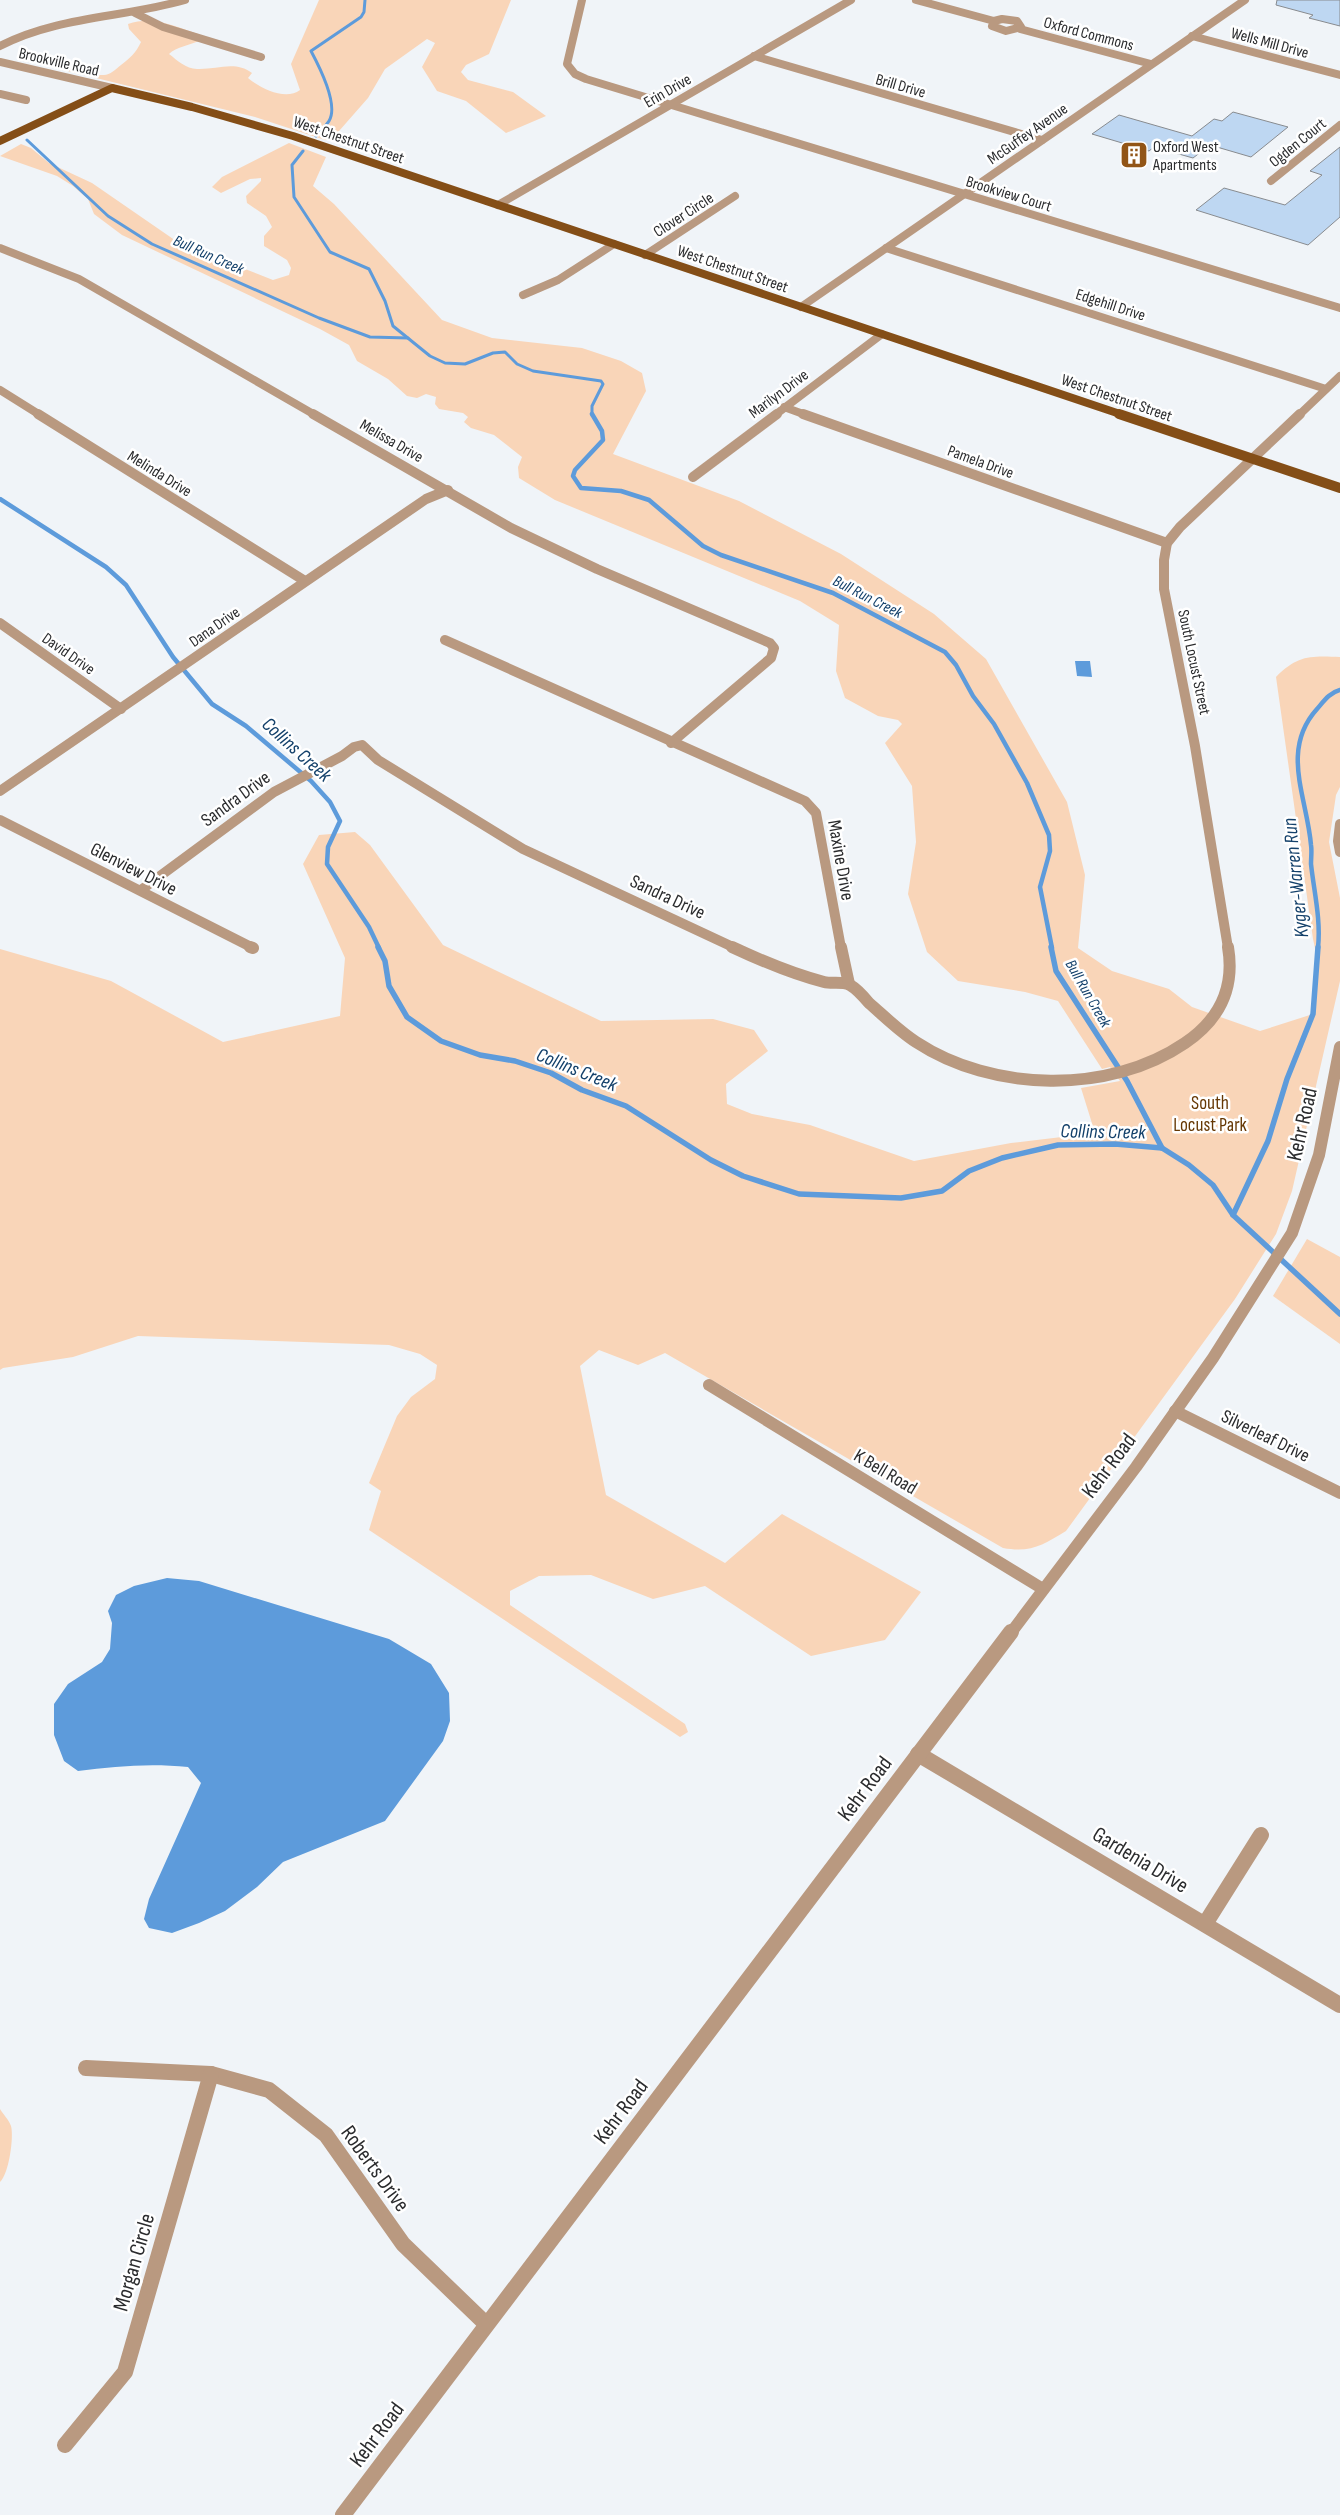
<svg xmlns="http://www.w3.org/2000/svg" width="1340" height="2515" viewBox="0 0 1340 2515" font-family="'Sofia Sans Condensed',sans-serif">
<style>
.green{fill:#f9d5b8}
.water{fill:#5d9bdb}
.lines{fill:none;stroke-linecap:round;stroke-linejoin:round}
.stream-far2{stroke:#5d9bdb;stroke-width:3}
.stream-far1{stroke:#5d9bdb;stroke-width:4.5}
.stream{stroke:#5d9bdb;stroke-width:5.5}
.building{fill:#bed7f2;stroke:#888b8f}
.minor-far3{stroke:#b99980;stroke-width:8}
.minor-far2{stroke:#b99980;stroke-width:10}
.minor-far1{stroke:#b99980;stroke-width:12}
.minor{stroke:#b99980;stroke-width:16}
.major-far1{stroke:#844e17;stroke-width:8}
.major{stroke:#844e17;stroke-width:10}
.labels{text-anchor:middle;stroke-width:5;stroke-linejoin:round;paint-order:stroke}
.far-street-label{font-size:16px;fill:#2b2c2e;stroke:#fff}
.far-poi-label{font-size:16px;fill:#2b2c2e;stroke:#fff;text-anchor:start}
.far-water-label{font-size:16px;font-style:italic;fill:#13406a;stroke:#fff}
.street-label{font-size:19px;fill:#2b2c2e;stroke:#fff}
.park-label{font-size:19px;fill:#663804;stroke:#fff}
.water-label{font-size:20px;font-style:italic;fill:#13406a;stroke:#fff}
.near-street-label{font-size:22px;fill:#2b2c2e;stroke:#fff}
</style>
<rect width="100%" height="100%" fill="#f0f4f8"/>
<!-- green -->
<g class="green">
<path d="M319,0h192l-22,54 -23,11 -5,7 7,8 45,12 33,24 -40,17 -40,-32 -29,-10 -15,-24 13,-24 -8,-4 -42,30 -17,29 -36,41 -7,1 -70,-23 -216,-53c26,-9 41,12 65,11 6,0 12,-6 17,-10 9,-7 15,-12 20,-23l-12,-13 -1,-5c25,-9 46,2 70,10l3,6c-10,5 -25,7 -32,14 8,6 17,15 28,15 19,1 38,-9 55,4l-4,5c13,11 38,23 52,12l-9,-26z"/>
<path d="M289,143l37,14 -13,29 21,18 108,116 50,18 90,10 39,13 21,12 4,18 -33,63 126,47 102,53 93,60 52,45 81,143 18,73 -7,73 34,23 57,18 23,18 68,24 53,-17 6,-48 -6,-27 -37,-262c22,-22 34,-21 64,-20v130l-4,8 -7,47 11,56v83l-48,210 -16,43 -41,65 -169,232c-23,14 -35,22 -63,17l-338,-195 -27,12 -39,-15 -19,16 26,129 119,68 57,-49 139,78 -36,48 -74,16 -106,-70 -52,13 -62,-24 -52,1 -29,15v14l175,119 3,8 -8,5 -311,-207 12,-39 -12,-8 28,-67 14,-19 24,-18 2,-14 -17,-11 -31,-9 -251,-9 -65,21 -70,11 -3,2v-421l111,32 112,61 117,-26 5,-58 -42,-94 16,-29 36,-3 15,13 73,100 158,76 112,-2 41,11 14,21 -42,33 1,20 25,10 58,11 104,36 97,-18 84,-10 -14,-45 39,-7 -10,-14 -8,2 -44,-68 -33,-9 -67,-11 -31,-29 -19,-58 8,-52 -4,-56 -27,-43 17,-19 -4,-4 -20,-4 -33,-18 -9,-27 3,-46 -39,-24 -245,-101 -36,-22 -1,-11 4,-10 -28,-22 -23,-7 -7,-6 4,-5 -5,-4 -24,-4 -4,-5 1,-7 -10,-3 -9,4 -10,-2 -19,-17 -31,-18 -8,-16 -29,-16 -198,-94 -28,-21 -6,-15 -15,-13 -16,-10 -57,-20 21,-12 10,4 18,15 43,20 87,60 94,37 16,-5 2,-7 -4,-8 -23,-14v-10l8,-9 -6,-11 -19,-13 -1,-7 15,-15v-3l-11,1 -29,14 -9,-6 10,-10z"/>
<polygon points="1307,1239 1340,1257 1340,1344 1273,1296"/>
<path d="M0,2109c3,5 9,11 11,17 3,11 -2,48 -11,56z"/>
</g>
<!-- water -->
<g class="water">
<polygon points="1075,661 1090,661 1092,677 1077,676"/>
<path d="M167,1578l32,3 190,58 42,25 18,29 1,28 -7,20 -58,80 -102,41 -26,25 -32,24 -26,12 -27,10 -23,-5 -5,-9 5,-20 52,-116 -13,-16c-37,-4 -73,-1 -110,4l-14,-10 -10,-26v-31l14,-20 34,-22 8,-13 2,-26 -4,-12 8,-16 18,-9z"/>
</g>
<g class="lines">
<!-- stream-far2 -->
<g class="stream-far2">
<path d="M316,136c4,-5 10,-10 13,-15 10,-16 -10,-55 -18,-70l50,-34 3,-5 1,-12"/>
<polyline points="27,140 108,216 152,244 319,318 370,337 408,338"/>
<polyline points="303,151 292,165 294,197 330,252 369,269 385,301 393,326 430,356 445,363 465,364 493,353 505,352 517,364 533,371 601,381 603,384 592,406 592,415"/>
</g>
<!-- stream-far1 -->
<g class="stream-far1">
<polyline points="592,414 602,431 603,440 575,470 573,476 581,488 621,491 649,500 703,546 721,555 833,593 945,652 956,665 973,696 994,724 1027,783 1049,835 1050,851 1040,887 1052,948"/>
<polyline points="0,499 106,567 126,585 173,657 212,704 246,726 311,781 330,802 340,821 328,847 327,864 369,927 379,948"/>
<path d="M1318,948c3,-29 -4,-56 -7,-84 0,-7 1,-13 0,-19 -4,-48 -31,-95 6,-136 7,-8 12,-16 23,-19"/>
</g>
<!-- stream -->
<g class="stream">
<polyline points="378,947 385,961 389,986 407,1017 441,1041 480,1055 515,1061 551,1073 582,1090 626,1106 711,1160 743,1176 799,1194 901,1198 942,1191 969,1171 1002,1158 1058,1145 1115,1144 1162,1148 1189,1165 1213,1185 1233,1215 1340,1314"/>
<polyline points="1051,947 1056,971 1127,1081 1162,1148"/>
<polyline points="1233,1215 1268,1141 1287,1079 1313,1014 1318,947"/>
</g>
</g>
<!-- building -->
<g class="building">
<polygon points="1277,0 1340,0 1340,26 1309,18 1313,15 1276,5"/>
<polygon points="1233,112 1288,127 1251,157 1210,145 1193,158 1154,147 1149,151 1092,134 1119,115 1192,136 1214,119 1222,121"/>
<polygon points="1340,147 1340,217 1308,245 1196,210 1224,188 1285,205 1322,175 1310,171"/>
</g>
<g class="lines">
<!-- minor-far3 -->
<g class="minor-far3">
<polyline points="582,0 567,64 575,74 586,79 1340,308"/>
<polyline points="916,0 994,21"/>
<polyline points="135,13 163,27 261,57"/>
<polygon points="1002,19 1017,21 1021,27 1006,31 992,26 994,21"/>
<polyline points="1020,29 1151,64"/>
<polyline points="1192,36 1340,75"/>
<path d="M0,46c58,-30 123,-28 185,-46"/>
<polyline points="754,56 1042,140"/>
<polyline points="0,62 112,88"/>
<polyline points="0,94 26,100"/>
<polyline points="1271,181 1340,125"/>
<polyline points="498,205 851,0"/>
<polyline points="0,248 79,279 315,415"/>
<polyline points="886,248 1326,389"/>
<polyline points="645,255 735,196"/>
<polyline points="523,295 558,280 614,244"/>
<polyline points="801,307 1245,0"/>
<polyline points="0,390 40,415"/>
<polyline points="784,407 806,415"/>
<polyline points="775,415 882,334"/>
<polyline points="1299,415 1340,376"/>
</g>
<!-- minor-far2 -->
<g class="minor-far2">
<polyline points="38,414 305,581"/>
<polyline points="313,414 511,528 597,569 770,643 774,648 771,658 671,743"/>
<polyline points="803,414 1167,543"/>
<polyline points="693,477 777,414"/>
<polyline points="0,623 121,709"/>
<polyline points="445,640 805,801 816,813 841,948"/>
<polyline points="0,791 426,499 448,490"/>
<polyline points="0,820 253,948"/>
<polyline points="1340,824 1338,841 1340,852"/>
<polyline points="141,890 274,792 342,756 354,747 362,745 378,760 523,849 735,948"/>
<polyline points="1228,948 1195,746 1164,589 1164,560 1167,543 1180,527 1300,414"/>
</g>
<!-- minor-far1 -->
<g class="minor-far1">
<polyline points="250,947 253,948"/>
<path d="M732,947c30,14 60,27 92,35 8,2 19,-1 26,3 7,4 14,12 19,18 15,13 30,28 47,39 76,50 193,53 269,1 34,-23 50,-55 43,-96"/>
<polyline points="841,947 849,984"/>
<polyline points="709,1385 1043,1589"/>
<polyline points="1175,1411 1340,1493"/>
<polyline points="1010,1634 1136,1467 1213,1358 1292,1233 1319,1155 1340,1047"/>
</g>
<!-- minor -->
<g class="minor">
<polyline points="918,1754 1340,2005"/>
<polyline points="1205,1924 1261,1835"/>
<polyline points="86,2068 211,2074 269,2090 326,2135 403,2244 486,2324"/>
<polyline points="65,2445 125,2372 211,2074"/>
<polyline points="343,2515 1011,1632"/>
</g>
<!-- major-far1 -->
<polyline class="major-far1" points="0,141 112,88 192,107 293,136 1123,415"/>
<!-- major -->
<polyline class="major" points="1119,414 1340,488"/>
</g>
<!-- icons -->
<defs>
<symbol id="building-square" viewBox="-11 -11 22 22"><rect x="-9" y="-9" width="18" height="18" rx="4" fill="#925517" stroke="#fff"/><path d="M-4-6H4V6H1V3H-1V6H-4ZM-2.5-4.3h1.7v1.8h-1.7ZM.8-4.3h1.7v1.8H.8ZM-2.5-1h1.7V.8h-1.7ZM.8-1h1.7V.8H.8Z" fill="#fff"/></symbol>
</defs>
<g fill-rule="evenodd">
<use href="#building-square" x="1118" y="139" width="32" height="32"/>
</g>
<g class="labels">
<!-- far-street labels -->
<g class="far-street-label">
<text transform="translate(1089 33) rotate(15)" y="6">Oxford Commons</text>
<text transform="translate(1270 42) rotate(15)" y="6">Wells Mill Drive</text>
<text transform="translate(59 61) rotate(13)" y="6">Brookville Road</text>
<text transform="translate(901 85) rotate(16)" y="6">Brill Drive</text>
<text transform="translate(667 90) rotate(-30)" y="6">Erin Drive</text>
<text transform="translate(1027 133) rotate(-35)" y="6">McGuffey Avenue</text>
<text transform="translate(349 139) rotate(19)" y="6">West Chestnut Street</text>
<text transform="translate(1297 142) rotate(-39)" y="6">Ogden Court</text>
<text transform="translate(1009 193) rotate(17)" y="6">Brookview Court</text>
<text transform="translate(683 214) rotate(-33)" y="6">Clover Circle</text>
<text transform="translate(733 268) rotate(19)" y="6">West Chestnut Street</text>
<text transform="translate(1111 304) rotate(18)" y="6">Edgehill Drive</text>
<text transform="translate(778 393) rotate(-37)" y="6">Marilyn Drive</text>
<text transform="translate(1117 397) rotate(19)" y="6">West Chestnut Street</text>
<text transform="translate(392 440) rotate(30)" y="6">Melissa Drive</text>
<text transform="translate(981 461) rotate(20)" y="6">Pamela Drive</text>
<text transform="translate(160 473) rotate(32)" y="6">Melinda Drive</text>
<text transform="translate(214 626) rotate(-35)" y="6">Dana Drive</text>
<text transform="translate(69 653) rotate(35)" y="6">David Drive</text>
<text transform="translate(1195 662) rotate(78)" y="6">South Locust Street</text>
</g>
<!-- far-poi labels -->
<g class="far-poi-label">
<text x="1153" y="152">Oxford West<tspan x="1153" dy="18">Apartments</tspan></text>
</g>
<!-- far-water labels -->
<g class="far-water-label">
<text transform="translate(209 254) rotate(24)" y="6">Bull Run Creek</text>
<text transform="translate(868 596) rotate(27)" y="6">Bull Run Creek</text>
<text transform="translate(1089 993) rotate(60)" y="6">Bull Run Creek</text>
</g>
<!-- street labels -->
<g class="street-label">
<text transform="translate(235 798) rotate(-36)" y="7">Sandra Drive</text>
<text transform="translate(842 860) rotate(80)" y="7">Maxine Drive</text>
<text transform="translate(134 868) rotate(27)" y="7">Glenview Drive</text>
<text transform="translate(668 896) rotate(25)" y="7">Sandra Drive</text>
<text transform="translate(1266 1435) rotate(26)" y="7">Silverleaf Drive</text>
<text transform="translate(886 1471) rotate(31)" y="7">K Bell Road</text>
</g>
<!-- park labels -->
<g class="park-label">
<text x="1210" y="1109">South<tspan x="1210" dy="22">Locust Park</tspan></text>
</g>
<!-- water labels -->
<g class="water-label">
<text transform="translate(297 749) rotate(42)" y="7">Collins Creek</text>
<text transform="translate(1295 878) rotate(-96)" y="7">Kyger-Warren Run</text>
<text transform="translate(577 1069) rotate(22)" y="7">Collins Creek</text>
<text transform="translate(1103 1131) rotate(1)" y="7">Collins Creek</text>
</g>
<!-- near-street labels -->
<g class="near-street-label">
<text transform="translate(1301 1124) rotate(-77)" y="8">Kehr Road</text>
<text transform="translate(1108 1465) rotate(-53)" y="8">Kehr Road</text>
<text transform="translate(864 1788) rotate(-53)" y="8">Kehr Road</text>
<text transform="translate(1141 1859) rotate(31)" y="8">Gardenia Drive</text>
<text transform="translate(620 2111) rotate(-53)" y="8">Kehr Road</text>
<text transform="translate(376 2168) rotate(54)" y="8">Roberts Drive</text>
<text transform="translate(133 2262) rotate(-74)" y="8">Morgan Circle</text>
<text transform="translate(376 2434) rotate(-53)" y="8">Kehr Road</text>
</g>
</g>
</svg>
